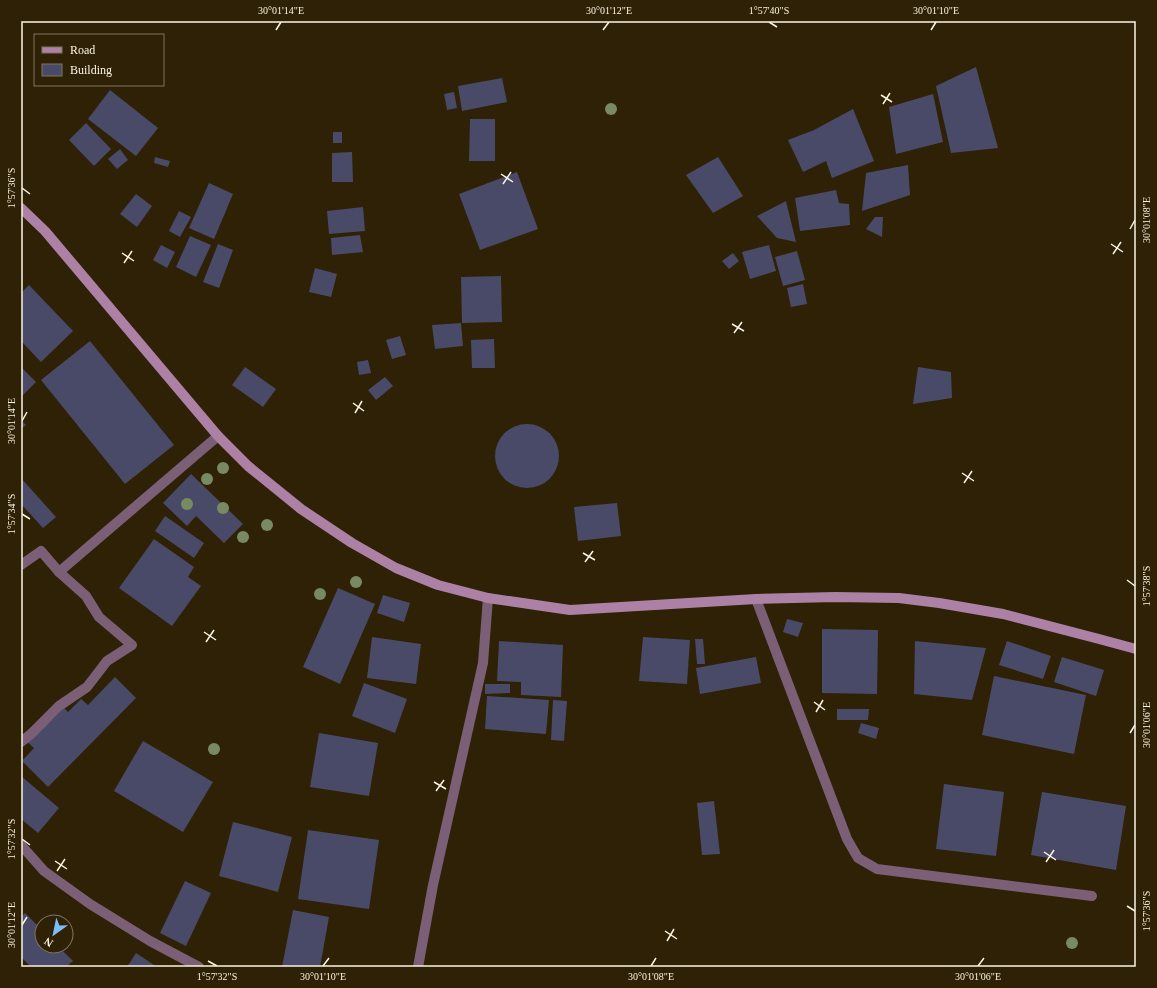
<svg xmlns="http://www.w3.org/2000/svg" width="1157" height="988" viewBox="0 0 1157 988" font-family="Georgia,serif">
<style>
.building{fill:#494a67}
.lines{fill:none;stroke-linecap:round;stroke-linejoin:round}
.lane{stroke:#7b5f76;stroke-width:10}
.street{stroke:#7b5f76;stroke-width:10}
.secondary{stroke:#ad80a5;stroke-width:10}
.tree{fill:#788a62}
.ticks{fill:none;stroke:#fcf4e3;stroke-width:1.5}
.neatline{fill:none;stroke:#fcf4e3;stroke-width:1.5}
.ticks-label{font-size:10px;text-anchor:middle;fill:#fcf4e3}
</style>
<rect width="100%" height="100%" fill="#2e2105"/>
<!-- building -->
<g class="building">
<polygon points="976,67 998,148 951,153 936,86"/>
<polygon points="502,78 507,102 462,111 458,86"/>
<polygon points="110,90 158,128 136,156 88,119"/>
<polygon points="454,92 457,108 447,110 444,94"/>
<polygon points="933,94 943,142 896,154 889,107"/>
<polygon points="853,109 874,161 832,178 826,161 803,172 788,140 814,130"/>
<polygon points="470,119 495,119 495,161 469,161"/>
<polygon points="86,123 111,149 94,166 69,140"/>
<rect x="333" y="132" width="9" height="11"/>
<polygon points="120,149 128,160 117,169 108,159"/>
<polygon points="352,152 353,182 332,182 332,153"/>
<polygon points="155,157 170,161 168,167 154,163"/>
<polygon points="718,157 743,196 713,213 686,175"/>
<polygon points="908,165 910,195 862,211 866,173"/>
<polygon points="517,172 538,229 480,250 459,194"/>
<polygon points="209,183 233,194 214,239 189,228"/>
<polygon points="836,190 839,203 849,204 850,225 800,231 795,198"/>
<polygon points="136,194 152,206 137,227 120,214"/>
<polygon points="786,201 796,242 777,238 757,216"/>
<polygon points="363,207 365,231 329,234 327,211"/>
<polygon points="179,211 191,217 180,237 169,231"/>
<polygon points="875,217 883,217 882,237 866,229"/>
<polygon points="360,235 363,252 332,255 331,238"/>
<polygon points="190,236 211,245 196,277 176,267"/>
<polygon points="218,244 233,250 219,288 203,282"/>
<polygon points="161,245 175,252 167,268 153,260"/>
<polygon points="769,245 776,271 750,279 742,252"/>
<polygon points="797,251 805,280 783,286 775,257"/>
<polygon points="733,253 739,261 729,269 722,261"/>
<polygon points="315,268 337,274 331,297 309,292"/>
<polygon points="501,276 502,322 462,323 461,277"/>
<polygon points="803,284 807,304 791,307 787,288"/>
<polygon points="29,285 73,331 41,362 21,341 21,293"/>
<polygon points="461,323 463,346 435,349 432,325"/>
<polygon points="400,336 406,355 392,359 386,340"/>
<polygon points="494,339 495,368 472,368 471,340"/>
<polygon points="90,341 174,445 125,484 41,380"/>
<polygon points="368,360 371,373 359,375 357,362"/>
<polygon points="21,367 36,382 21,397"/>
<polygon points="245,367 276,389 263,407 232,385"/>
<polygon points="918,367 951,372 952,398 913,404"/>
<polygon points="385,377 393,386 376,400 368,390"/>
<polygon points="21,420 26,425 21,429"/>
<circle cx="527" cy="456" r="32"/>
<polygon points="191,474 243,524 224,543 196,516 187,526 163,503"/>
<polygon points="21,478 56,517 43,528 21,504"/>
<polygon points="617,503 621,536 578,541 574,507"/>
<polygon points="165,516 204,543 194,558 155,531"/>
<polygon points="154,539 194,567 188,577 201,586 172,626 119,588"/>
<polygon points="338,588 375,604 340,684 303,667"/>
<polygon points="383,595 410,603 404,622 377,613"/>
<polygon points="787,619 803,623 798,637 783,632"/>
<polygon points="822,629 878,630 877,694 822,693"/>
<polygon points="372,637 421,644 416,684 367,678"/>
<polygon points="643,637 690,640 687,684 639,681"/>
<polygon points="695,639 703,639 705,664 697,664"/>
<polygon points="499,641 563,645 561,697 521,695 521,682 497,681"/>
<polygon points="915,641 986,648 972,700 914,694"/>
<polygon points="1007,641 1051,656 1043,679 999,665"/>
<polygon points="756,657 761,683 700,694 696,668"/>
<polygon points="1062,657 1104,670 1096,696 1054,682"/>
<polygon points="994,676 1086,695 1074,754 982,735"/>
<polygon points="115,677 136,698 48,787 22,761 34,748 25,740 48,716 52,720 64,708 68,712 81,699 88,705"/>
<polygon points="364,683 407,699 395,733 352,716"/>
<polygon points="485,684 510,684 510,693 485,694"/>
<polygon points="487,696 549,700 546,734 485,729"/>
<polygon points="553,700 567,701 564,741 551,740"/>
<polygon points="837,709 869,709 868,720 837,720"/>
<polygon points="861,723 879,728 876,739 858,733"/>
<polygon points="319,733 378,743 369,796 310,787"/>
<polygon points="143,741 213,782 183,832 114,791"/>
<polygon points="21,776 59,808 38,833 21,819"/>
<polygon points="944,784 1004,792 996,856 936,849"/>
<polygon points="1042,792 1126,806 1116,870 1031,855"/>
<polygon points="714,801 720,854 702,855 697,803"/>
<polygon points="233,822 292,837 278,892 219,876"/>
<polygon points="308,830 379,840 369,909 298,899"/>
<polygon points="185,881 211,893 186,946 160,933"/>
<polygon points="293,910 329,917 320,967 282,967"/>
<polygon points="25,913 42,930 42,946 58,946 73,961 66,967 31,967 21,957 21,917"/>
<polygon points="136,953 157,967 127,967"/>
</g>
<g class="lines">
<!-- lane -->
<polyline class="lane" points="756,599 847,839 858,858 877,869 1092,896"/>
<!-- street -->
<g class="street">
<polyline points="21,565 41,551 59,572 86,596 99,617 132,645 107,661 87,687 59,706 31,734 21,742"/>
<polyline points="59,572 218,436"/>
<polyline points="21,845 44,871 90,904 150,941 199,967"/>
<polyline points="418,967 433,885 483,663 488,598"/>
</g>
<!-- secondary -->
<polyline class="secondary" points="21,208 45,231 218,436 248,466 301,509 352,543 396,568 438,585 488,598 570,610 756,599 835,597 899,598 939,603 1003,614 1099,639 1136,649"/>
</g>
<!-- trees -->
<g class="tree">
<circle cx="611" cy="109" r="6"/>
<circle cx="223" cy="468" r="6"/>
<circle cx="207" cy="479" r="6"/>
<circle cx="187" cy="504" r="6"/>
<circle cx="223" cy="508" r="6"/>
<circle cx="267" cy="525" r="6"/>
<circle cx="243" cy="537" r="6"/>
<circle cx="356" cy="582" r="6"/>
<circle cx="320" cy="594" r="6"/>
<circle cx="214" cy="749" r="6"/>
<circle cx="1072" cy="943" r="6"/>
</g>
<!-- ticks -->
<path class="ticks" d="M769,22l8,5M276,30l5,-8M603,30l6,-8M931,30l5,-8M881,95l11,7M883,104l7,-11M501,174l12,8M503,184l8,-12M22,188l8,6M1130,229l5,-9M1111,244l12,8M122,253l12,8M1113,254l8,-12M124,263l8,-12M732,324l12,7M734,333l8,-11M353,403l11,8M355,413l7,-12M22,421l5,-9M962,473l12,8M964,483l8,-12M22,514l8,5M583,553l12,7M585,562l8,-11M1127,580l8,6M204,632l12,8M206,642l8,-12M814,702l11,8M816,712l7,-12M1130,733l5,-8M434,782l12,7M436,791l8,-11M22,839l8,6M1044,852l12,8M55,861l12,8M1046,862l8,-12M57,871l8,-12M1127,906l8,5M22,925l5,-8M665,931l12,8M667,941l7,-12M208,961l9,5M323,966l6,-8M651,966l5,-8M978,966l6,-8"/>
<!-- border -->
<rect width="1157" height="988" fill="none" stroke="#2e2105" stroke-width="44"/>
<!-- legend -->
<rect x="34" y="34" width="130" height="52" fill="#2e2105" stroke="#80755e"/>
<rect x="42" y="47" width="20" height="6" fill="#ad80a5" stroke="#80755e"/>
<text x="70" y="54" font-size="12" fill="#fcf4e3">Road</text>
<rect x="42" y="64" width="20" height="12" fill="#494a67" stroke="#80755e"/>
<text x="70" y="74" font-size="12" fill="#fcf4e3">Building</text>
<!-- north arrow -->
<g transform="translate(54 934) rotate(213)"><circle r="19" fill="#2e2105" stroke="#80755e"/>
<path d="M0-3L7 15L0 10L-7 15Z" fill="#7dbef9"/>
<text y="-6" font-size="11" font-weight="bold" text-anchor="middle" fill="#fcf4e3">N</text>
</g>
<rect x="22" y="22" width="1113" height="944" class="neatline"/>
<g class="ticks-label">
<text x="281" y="14">30°01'14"E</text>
<text x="609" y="14">30°01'12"E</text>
<text x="769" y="14">1°57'40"S</text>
<text x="936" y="14">30°01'10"E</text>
<text transform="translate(11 188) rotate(-90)" y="4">1°57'36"S</text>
<text transform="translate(1146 220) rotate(-90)" y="4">30°01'08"E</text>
<text transform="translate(11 421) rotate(-90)" y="4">30°01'14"E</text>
<text transform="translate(11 514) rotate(-90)" y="4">1°57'34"S</text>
<text transform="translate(1146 586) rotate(-90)" y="4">1°57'38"S</text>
<text transform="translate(1146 725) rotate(-90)" y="4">30°01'06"E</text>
<text transform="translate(11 839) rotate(-90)" y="4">1°57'32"S</text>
<text transform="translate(1146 911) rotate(-90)" y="4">1°57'36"S</text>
<text transform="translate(11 925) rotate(-90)" y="4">30°01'12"E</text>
<text x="217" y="980">1°57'32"S</text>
<text x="323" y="980">30°01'10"E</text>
<text x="651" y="980">30°01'08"E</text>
<text x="978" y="980">30°01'06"E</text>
</g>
</svg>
